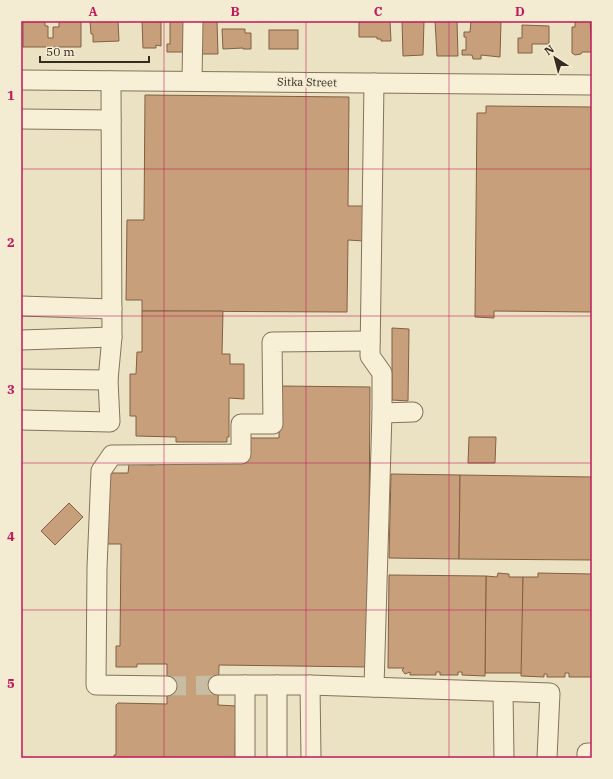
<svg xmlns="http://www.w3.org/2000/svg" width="613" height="779" viewBox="0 0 613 779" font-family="'IBM Plex Serif',serif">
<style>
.building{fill:#c89f7b;stroke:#825f42}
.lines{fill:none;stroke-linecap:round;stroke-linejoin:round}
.minor-tunnel{stroke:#c7bda2;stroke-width:19;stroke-dasharray:19 10;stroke-linecap:butt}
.minor-casing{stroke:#84735b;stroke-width:21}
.minor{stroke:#f7efd6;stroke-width:19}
.grid{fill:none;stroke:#c2185b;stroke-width:1;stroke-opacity:0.55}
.labels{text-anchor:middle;stroke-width:3.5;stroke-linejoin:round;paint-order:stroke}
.street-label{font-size:11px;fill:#352b1e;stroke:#f3ecd2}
.neatline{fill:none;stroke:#c2185b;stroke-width:1.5}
.grid-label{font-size:13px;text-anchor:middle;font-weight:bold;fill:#c2185b}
</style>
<rect width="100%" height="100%" fill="#ebe2c3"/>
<!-- building -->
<g class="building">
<polygon points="23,21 45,21 45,26 48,26 48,38 53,38 53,27 59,27 59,21 81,21 81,47 23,47"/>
<polygon points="90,21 118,21 119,41 93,42 93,34 91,34"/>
<polygon points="142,21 161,22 161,46 156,45 156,48 143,48"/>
<polygon points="170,21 188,21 189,52 167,52 167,44 170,44"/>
<polygon points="198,21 217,21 218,54 199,54"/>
<polygon points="359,21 390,21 391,41 381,41 381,39 377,39 377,37 359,37"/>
<polygon points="402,21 424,21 423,55 403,56"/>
<polygon points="435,21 457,21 458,56 437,56"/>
<polygon points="471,21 501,21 500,57 481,55 481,59 473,59 472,55 462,55 462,50 466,50 466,37 464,37 464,32 470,32"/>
<polygon points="575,21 590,21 592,52 582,52 581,54 575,55 572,53 572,27 575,27"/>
<polygon points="522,25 549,26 549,44 532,44 532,53 518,53 518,38 522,38"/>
<polygon points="222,29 245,29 245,33 251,33 251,49 243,49 243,48 223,49"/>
<rect x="269" y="30" width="29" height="19"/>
<polygon points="145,95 349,97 348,206 365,206 364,241 348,240 347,312 142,311 142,300 126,300 127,220 144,220"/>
<polygon points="486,106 592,107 592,312 494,311 494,318 475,317 477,113 486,113"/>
<polygon points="142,311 223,311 222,354 230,354 230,364 244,364 244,399 229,398 229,437 227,437 227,442 176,442 176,437 136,436 136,416 130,416 130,374 136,374 137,352 142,352"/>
<polygon points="392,328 409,329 408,401 392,400"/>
<polygon points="280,386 370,387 368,667 219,665 218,705 236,706 235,758 114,758 114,755 116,755 116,705 118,703 167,704 167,664 137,664 137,667 116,667 116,646 120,646 121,544 107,544 108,473 128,473 129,464 154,465 154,459 248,460 248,438 279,438"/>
<polygon points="469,437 496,437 495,463 468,463"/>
<polygon points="391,474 460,475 459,559 389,558"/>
<polygon points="460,475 592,477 592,560 459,559"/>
<polygon points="69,503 83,517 55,545 41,531"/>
<polygon points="498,573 509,574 509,577 523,577 522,673 485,673 486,576 497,577"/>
<polygon points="538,573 592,574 592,677 569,677 569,673 565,673 565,677 547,677 547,674 544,674 544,677 521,676 523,577 538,577"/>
<polygon points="389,575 486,576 485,676 462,675 462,672 458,672 458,675 440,675 440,672 436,672 436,675 410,675 410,672 405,674 402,670 404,668 388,668"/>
</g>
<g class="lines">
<!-- minor-tunnel -->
<polyline class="minor-tunnel" points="167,686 218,685"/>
<defs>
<g id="minor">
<polyline points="21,80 592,85"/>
<polyline points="192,81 193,21"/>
<polyline points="374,83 370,356 382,373 382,413 413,412"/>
<polyline points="21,119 111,120"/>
<polyline points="21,306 112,309"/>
<polyline points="21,340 112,337"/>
<polyline points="21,379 108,380 112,337 111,81"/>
<polyline points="21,420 110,422 108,380"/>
<polyline points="218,685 310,685 550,693 547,758"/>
<polyline points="245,685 245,758"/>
<polyline points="277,685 277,758"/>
<polyline points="310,685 311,758"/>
<polyline points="167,686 96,685 97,568 101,471 112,455 241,454 241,424 273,424 272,342 370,341"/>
<polyline points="374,687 382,413"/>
<polyline points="503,692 504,758"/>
<polyline points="587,758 587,753 592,753"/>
</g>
</defs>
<!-- minor casing -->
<use href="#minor" class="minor-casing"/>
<!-- minor -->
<use href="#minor" class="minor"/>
</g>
<!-- grid -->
<path class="grid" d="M164,21v737M306,21v737M449,21v737M21,169h571M21,316h571M21,463h571M21,610h571"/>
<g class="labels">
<!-- street labels -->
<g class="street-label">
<text transform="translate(307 82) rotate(1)" y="4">Sitka Street</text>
</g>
</g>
<!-- border -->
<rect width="613" height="779" fill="none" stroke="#f3ecd2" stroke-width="44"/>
<!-- north arrow -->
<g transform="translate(555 58) rotate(324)" stroke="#f3ecd2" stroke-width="3" paint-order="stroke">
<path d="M0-3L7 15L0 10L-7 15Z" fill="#352b1e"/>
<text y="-6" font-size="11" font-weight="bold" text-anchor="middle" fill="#352b1e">N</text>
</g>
<!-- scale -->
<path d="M40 56v6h109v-6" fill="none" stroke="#352b1e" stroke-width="2"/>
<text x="46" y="56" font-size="12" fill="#352b1e" stroke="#f3ecd2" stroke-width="3" paint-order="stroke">50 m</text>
<rect x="22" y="22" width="569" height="735" class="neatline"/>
<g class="grid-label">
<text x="93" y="16">A</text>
<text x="235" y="16">B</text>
<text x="378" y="16">C</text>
<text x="520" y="16">D</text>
<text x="11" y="100">1</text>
<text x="11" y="247">2</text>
<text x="11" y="394">3</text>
<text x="11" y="541">4</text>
<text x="11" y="688">5</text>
</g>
</svg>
